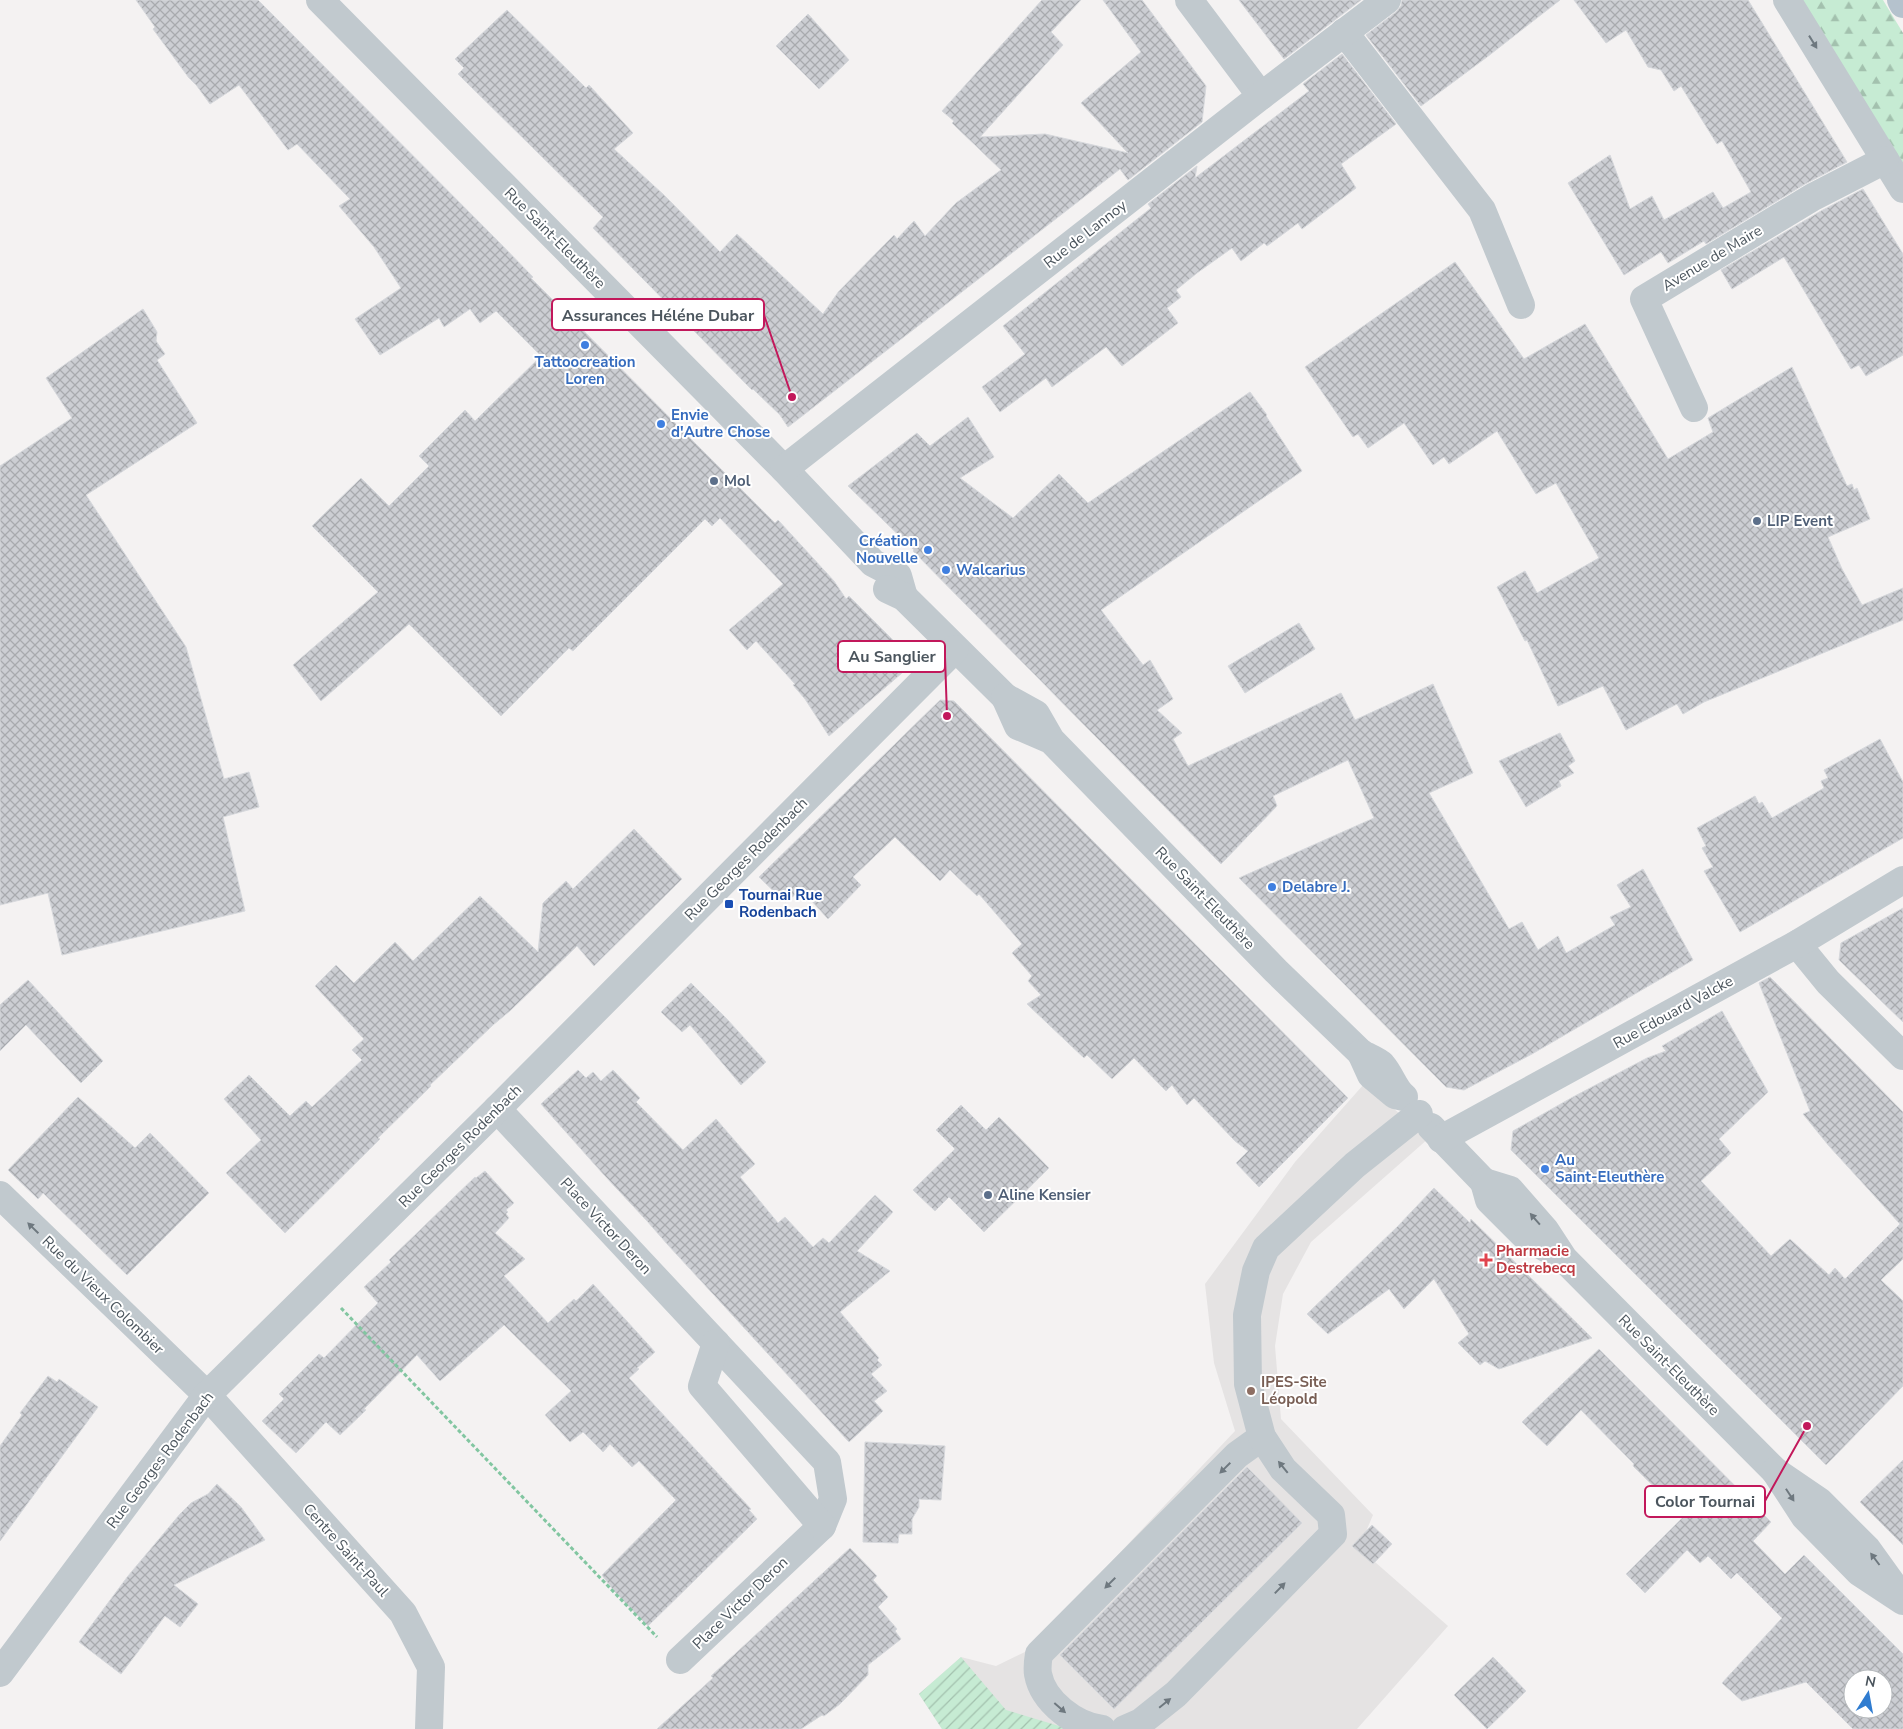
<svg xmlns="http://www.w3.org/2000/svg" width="1903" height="1729" viewBox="0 0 1903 1729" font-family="'Nunito Sans',sans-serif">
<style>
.education{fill:#e5e3e3}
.forest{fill:url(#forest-firs)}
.garden{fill:url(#garden-furrows)}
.building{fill:url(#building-cross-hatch);stroke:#d6d8dc;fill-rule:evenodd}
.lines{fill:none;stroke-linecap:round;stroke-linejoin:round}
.path{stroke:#82c6a1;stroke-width:3;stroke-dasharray:4 2.5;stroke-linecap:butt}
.minor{stroke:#c1c9ce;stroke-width:28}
.major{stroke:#b5c2cd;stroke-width:28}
.oneway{fill:#6e787f}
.shop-dot{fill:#3f7fe0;stroke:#fff;stroke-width:2}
.service-dot{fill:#5c6f8a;stroke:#fff;stroke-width:2}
.transit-dot{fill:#1a4fb4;stroke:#fff;stroke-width:2}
.health-dot{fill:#e0444e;stroke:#fff;stroke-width:2}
.education-dot{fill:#8d6e63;stroke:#fff;stroke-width:2}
.labels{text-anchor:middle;stroke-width:4;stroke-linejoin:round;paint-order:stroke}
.street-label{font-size:15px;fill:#4b555d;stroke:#fff}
.shop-label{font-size:15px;font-weight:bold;fill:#366cbe;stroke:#fff;text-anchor:start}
.service-label{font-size:15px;font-weight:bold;fill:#4e5e75;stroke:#fff;text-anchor:start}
.transit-label{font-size:15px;font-weight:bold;fill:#164399;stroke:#fff;text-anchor:start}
.health-label{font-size:15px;font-weight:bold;fill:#be3a42;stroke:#fff;text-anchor:start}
.education-label{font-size:15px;font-weight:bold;fill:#785e54;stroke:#fff;text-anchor:start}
.leader{fill:none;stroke:#c2185b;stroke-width:2}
.callout-dot{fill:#c2185b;stroke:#fff;stroke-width:2}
.callout{fill:#fff;stroke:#c2185b;stroke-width:2}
.callout-label{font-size:16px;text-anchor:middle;font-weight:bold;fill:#4b555d}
</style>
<defs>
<pattern id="forest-firs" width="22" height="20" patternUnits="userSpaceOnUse" patternTransform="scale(1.25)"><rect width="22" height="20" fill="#c6ebd3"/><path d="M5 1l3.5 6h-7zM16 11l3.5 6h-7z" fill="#a3c1ae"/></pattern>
<pattern id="garden-furrows" width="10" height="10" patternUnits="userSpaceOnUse" patternTransform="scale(1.25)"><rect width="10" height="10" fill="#c6ebd3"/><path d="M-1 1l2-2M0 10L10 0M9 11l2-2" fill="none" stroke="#a3c1ae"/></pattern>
<pattern id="building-cross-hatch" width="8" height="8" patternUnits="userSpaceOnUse" patternTransform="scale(1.25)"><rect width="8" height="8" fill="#ccced3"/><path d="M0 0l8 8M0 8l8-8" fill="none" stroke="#a8aaae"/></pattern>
</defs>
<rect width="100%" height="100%" fill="#f4f2f2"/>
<!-- education -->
<polygon class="education" points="1364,1084 1429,1138 1311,1242 1283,1294 1275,1346 1281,1419 1373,1515 1359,1548 1448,1626 1357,1729 942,1729 919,1694 961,1657 996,1666 1027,1651 1235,1431 1214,1363 1205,1284 1295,1162"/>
<!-- forest -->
<polygon class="forest" points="1801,0 1883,0 1903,33 1903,163"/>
<!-- garden -->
<polygon class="garden" points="961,1657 1006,1710 1069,1729 942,1729 919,1694"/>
<!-- building -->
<g class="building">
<polygon points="136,0 258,0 495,238 533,277 531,278 687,435 775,523 778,520 834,581 846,599 849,596 903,650 902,673 829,736 805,699 793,685 795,684 756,641 747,650 729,630 783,584 720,518 712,526 705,519 573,651 569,648 501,716 409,624 321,701 293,665 378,592 312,526 361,478 389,506 429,466 419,456 465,410 475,421 541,356 496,311 480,323 470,309 444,327 439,318 380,355 355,319 401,288 374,247 339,206 350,199 297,144 288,150 239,85 210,104 197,86 189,78 153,29 155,27"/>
<polygon points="1042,0 1081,0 1051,32 1063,45 980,137 1045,134 1128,153 1081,103 1141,52 1103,0 1142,0 1206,86 1202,122 1128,180 1120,169 788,427 780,415 753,389 752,390 593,228 603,217 458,74 464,68 455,59 507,10 586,88 589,85 633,133 614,149 665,196 720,252 737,234 823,314 839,291 894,235 897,239 914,221 925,236 956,203 1001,170 952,123 954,121 942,111"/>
<polygon points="1239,0 1361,0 1284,59"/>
<polygon points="1402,0 1560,0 1487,57 1421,106 1366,35 1396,12 1401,6"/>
<polygon points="1574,0 1748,0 1847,162 1805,184 1706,244 1704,241 1668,263 1661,252 1624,275 1568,183 1610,155 1630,209 1652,196 1664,220 1713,192 1723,208 1751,192 1722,141 1717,144 1681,86 1674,91 1661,70 1648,67 1626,30 1606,43"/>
<polygon points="808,14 849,60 819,89 776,46"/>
<polygon points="1342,54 1396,124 1341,164 1356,188 1302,229 1298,223 1267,246 1264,243 1241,261 1232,248 1197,273 1176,290 1181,297 1167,308 1178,323 1122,366 1106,347 1052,387 1046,378 1000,412 982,387 1025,354 1003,326 1151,208 1148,204 1197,166 1195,178 1309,91 1303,84"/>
<polygon points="1863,189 1903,254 1903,355 1866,376 1859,365 1851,369 1784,257 1732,289 1721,270 1821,211"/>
<polygon points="1455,262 1524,359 1585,324 1668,459 1713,432 1708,418 1792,367 1847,486 1852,484 1854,490 1857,488 1870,519 1828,537 1842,569 1862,605 1903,588 1903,620 1704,702 1683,714 1677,704 1626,730 1603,686 1558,706 1527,640 1525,641 1497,587 1525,571 1537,593 1599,558 1556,483 1536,494 1497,431 1449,464 1444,457 1433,465 1404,423 1368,448 1358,434 1353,437 1305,367"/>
<polygon points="143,309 157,332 156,341 165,354 157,360 197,423 86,495 186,647 224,779 249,772 259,807 223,817 245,911 62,955 48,893 0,905 0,466 72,418 46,378"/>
<polygon points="1250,392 1267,415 1266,416 1302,471 1101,610 1143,665 1150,660 1173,699 1157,710 1182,733 1173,739 1188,766 1341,693 1355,720 1433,684 1473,773 1429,793 1509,929 1522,922 1538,950 1558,936 1566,953 1615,925 1610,917 1631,907 1617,885 1643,869 1693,960 1532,1054 1464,1090 1446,1087 1239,878 1374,818 1348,760 1273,796 1277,806 1221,864 913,551 914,550 848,486 917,433 930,446 968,417 994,457 960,478 1013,518 1059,474 1088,503"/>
<polygon points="1299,623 1315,649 1245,693 1228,666"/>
<polygon points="940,700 954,701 1348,1098 1259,1187 1236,1163 1248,1151 1235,1141 1194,1098 1187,1105 1172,1085 1166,1091 1134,1058 1112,1079 1087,1055 1084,1058 1027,1004 1041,995 1028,981 1032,976 1012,953 1022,944 979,894 977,896 950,870 940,881 895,837 853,877 861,885 828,919 802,890 785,902 759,877"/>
<polygon points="1560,733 1575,761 1568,766 1574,773 1559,781 1561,786 1526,807 1499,761"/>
<polygon points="1880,739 1903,782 1903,838 1740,932 1704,871 1713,867 1702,848 1706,846 1697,828 1755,796 1759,804 1762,802 1772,818 1824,788 1821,781 1828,778 1824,770"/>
<polygon points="634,829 682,879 594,966 577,946 511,1010 493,1025 430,1085 431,1086 378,1138 380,1139 285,1233 226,1173 261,1140 224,1099 249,1075 290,1116 306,1101 312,1107 362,1060 352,1050 364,1039 315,986 336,965 354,983 395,942 413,961 480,896 538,952 543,903 566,881 573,889"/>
<polygon points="1903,908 1903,1022 1839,960 1841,943"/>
<polygon points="1770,977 1903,1112 1903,1259 1881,1280 1903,1301 1903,1386 1826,1465 1511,1150 1513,1131 1573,1097 1647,1058 1666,1051 1662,1046 1722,1011 1768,1092 1719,1139 1731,1153 1701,1181 1771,1256 1790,1239 1829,1275 1835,1268 1845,1279 1900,1224 1829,1146 1803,1114 1810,1111 1759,983"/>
<polygon points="28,980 103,1061 81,1083 26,1025 0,1051 0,1005"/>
<polygon points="691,983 726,1018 766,1062 741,1085 690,1025 682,1032 661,1012"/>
<polygon points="578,1070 586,1078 593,1072 601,1081 613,1070 640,1098 636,1102 683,1150 716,1119 755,1164 740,1177 778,1223 785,1217 813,1247 823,1238 829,1243 875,1195 893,1212 857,1251 890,1271 840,1312 879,1358 877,1360 882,1365 871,1374 887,1391 874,1401 883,1411 849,1442 668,1245 647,1221 605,1176 541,1104"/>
<polygon points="78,1097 135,1148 150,1133 209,1193 127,1275 43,1193 38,1199 8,1170"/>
<polygon points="961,1105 986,1130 999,1117 1049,1168 984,1232 949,1197 935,1211 913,1190 955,1149 936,1130"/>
<polygon points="485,1171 514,1203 506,1210 508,1212 506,1214 509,1218 495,1233 525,1259 504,1276 548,1323 574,1299 576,1301 593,1284 655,1352 637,1368 639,1369 629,1378 751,1509 749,1510 757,1519 648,1626 614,1591 602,1575 676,1500 639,1461 632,1467 610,1444 603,1452 583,1432 570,1442 545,1415 571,1391 504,1325 440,1381 417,1355 364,1409 366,1410 340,1435 326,1422 296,1453 262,1421 284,1399 279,1394 319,1354 324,1358 378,1303 364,1287 391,1262 389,1260 475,1177 476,1178"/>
<polygon points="1434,1188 1470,1223 1471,1219 1592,1338 1499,1369 1485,1361 1480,1365 1458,1343 1469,1334 1434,1279 1404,1309 1389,1289 1328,1334 1307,1314 1398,1226"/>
<path d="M1599,1349l172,173 -18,19 32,33 19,-19 99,99v75h-50l-47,-47 -64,19 -20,-18 60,-65 -45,-45 -6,6 -23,-23 -8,7 -13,-13 -42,43 -19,-19 58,-58 -51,-50 1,-2 -53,-54 -34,36 -25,-24zM1853,1679h30v30h-30z"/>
<polygon points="48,1376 57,1382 59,1379 98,1407 0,1541 0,1446 22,1415 20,1413"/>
<polygon points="865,1442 945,1446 941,1500 919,1499 919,1507 912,1519 912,1534 899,1534 898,1543 863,1542"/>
<polygon points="1903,1460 1903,1545 1860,1502"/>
<polygon points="1247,1467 1302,1523 1114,1709 1060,1655"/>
<polygon points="217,1484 241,1507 265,1540 174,1585 198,1604 180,1627 165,1616 121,1674 79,1642 128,1576 180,1514 191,1503 208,1494"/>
<polygon points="1372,1525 1392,1544 1373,1564 1352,1546"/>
<polygon points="850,1548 877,1576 873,1580 888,1597 878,1607 897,1629 895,1631 901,1639 868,1665 868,1675 840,1704 824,1716 822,1715 801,1729 657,1729 713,1678 711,1676"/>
<polygon points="1493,1657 1526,1691 1487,1729 1454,1695"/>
</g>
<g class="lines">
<!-- path -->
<polyline class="path" points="341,1308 657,1637"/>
<!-- minor -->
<g class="minor">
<polyline points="320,0 784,469 873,563 898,576 904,597"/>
<polyline points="1189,0 1261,96"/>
<polyline points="1787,0 1903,189"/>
<polyline points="1344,32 1482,210 1521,305"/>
<polyline points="1694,408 1644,299 1813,197 1885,160"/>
<polyline points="784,469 1261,96 1387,0"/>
<polyline points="887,589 904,597 1005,697"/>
<polyline points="1051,740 1018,726 1005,697 1036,714 1051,740 1276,971 1361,1053"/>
<polyline points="1797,944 1828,982 1903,1056"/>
<path d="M1361,1053c6,4 16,7 21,12 9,10 12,24 22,32l-9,-2 -24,-20z"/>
<polyline points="497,1109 827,1462 833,1499 822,1526 680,1660"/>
<polyline points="1431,1127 1484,1182"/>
<polyline points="1441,1139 1797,944 1903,880"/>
<polyline points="0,1195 207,1395 403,1613 431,1667 429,1729"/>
<polyline points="1564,1259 1524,1235 1489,1200 1484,1182 1510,1190 1545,1230 1564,1259 1775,1471"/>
<polyline points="716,1343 702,1386 822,1526"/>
<polyline points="1903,1599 1867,1549 1819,1501 1775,1471 1805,1517 1859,1572 1903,1601"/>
<polyline points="0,1673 207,1395 497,1109 955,649"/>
<path d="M1102,1729c-26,-3 -59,-27 -64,-55 -1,-6 0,-14 1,-20l198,-199 25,-18"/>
<polyline points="1125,1729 1141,1722 1176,1694 1333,1534 1331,1515 1283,1469 1262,1437 1248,1384 1247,1315 1256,1271 1266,1248 1355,1165 1419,1114"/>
</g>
<!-- major -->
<polyline class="major" points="1901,0 1903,4"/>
</g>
<!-- one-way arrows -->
<defs><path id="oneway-solid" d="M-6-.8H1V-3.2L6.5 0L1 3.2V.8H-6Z" transform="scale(1.25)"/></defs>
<g class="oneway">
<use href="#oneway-solid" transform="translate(1813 42) rotate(58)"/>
<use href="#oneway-solid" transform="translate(1535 1219) rotate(-131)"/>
<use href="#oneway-solid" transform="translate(33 1228) rotate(-136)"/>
<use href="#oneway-solid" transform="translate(1283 1467) rotate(-129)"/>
<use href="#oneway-solid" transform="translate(1225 1468) rotate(135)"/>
<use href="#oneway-solid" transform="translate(1790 1495) rotate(57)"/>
<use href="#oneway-solid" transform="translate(1875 1559) rotate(-127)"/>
<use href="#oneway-solid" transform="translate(1110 1583) rotate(135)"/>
<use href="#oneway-solid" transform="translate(1280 1588) rotate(-46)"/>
<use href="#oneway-solid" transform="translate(1165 1703) rotate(-39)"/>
<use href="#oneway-solid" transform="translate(1060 1708) rotate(41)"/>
</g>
<!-- markers -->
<g class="shop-dot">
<circle cx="585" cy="345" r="5"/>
<circle cx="661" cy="424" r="5"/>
<circle cx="928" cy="550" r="5"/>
<circle cx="946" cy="570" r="5"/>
<circle cx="1272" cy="887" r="5"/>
<circle cx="1545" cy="1169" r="5"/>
</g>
<g class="service-dot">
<circle cx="714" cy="481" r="5"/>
<circle cx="1757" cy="521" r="5"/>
<circle cx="988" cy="1195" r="5"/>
</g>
<rect class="transit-dot" x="724" y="899" width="10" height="10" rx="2.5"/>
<path class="health-dot" d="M1483.5 1252.5h5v5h5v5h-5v5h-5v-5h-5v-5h5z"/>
<circle class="education-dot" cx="1251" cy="1391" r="5"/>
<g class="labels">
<!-- street labels -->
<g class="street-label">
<text transform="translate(1085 234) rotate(-38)" y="5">Rue de Lannoy</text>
<text transform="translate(555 238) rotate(45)" y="5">Rue Saint-Eleuthère</text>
<text transform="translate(1712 258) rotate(-31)" y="5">Avenue de Maire</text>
<text transform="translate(746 859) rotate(-45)" y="5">Rue Georges Rodenbach</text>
<text transform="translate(1205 898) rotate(46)" y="5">Rue Saint-Eleuthère</text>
<text transform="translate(1673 1012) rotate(-29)" y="5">Rue Edouard Valcke</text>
<text transform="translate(460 1146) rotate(-45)" y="5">Rue Georges Rodenbach</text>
<text transform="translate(606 1226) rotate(47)" y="5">Place Victor Deron</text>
<text transform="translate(103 1295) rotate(44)" y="5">Rue du Vieux Colombier</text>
<text transform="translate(1669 1365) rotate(45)" y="5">Rue Saint-Eleuthère</text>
<text transform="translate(160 1460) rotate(-53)" y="5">Rue Georges Rodenbach</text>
<text transform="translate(346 1550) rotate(48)" y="5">Centre Saint-Paul</text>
<text transform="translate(740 1603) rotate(-44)" y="5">Place Victor Deron</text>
</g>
<!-- shop labels -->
<g class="shop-label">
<text x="585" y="367" text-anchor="middle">Tattoocreation<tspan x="585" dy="17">Loren</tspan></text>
<text x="671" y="420">Envie<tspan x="671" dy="17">d'Autre Chose</tspan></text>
<text x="918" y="546" text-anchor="end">Création<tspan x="918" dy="17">Nouvelle</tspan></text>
<text x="956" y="575">Walcarius</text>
<text x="1282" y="892">Delabre J.</text>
<text x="1555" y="1165">Au<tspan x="1555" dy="17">Saint-Eleuthère</tspan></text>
</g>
<!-- service labels -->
<g class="service-label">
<text x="724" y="486">Mol</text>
<text x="1767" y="526">LIP Event</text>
<text x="998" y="1200">Aline Kensier</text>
</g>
<!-- transit labels -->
<g class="transit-label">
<text x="739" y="900">Tournai Rue<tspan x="739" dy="17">Rodenbach</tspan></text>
</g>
<!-- health labels -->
<g class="health-label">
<text x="1496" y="1256">Pharmacie<tspan x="1496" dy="17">Destrebecq</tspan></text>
</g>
<!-- education labels -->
<g class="education-label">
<text x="1261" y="1387">IPES-Site<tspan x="1261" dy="17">Léopold</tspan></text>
</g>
</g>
<!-- callouts -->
<path class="leader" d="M792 397L764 315M947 716L945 657M1807 1426L1765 1501"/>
<g class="callout-dot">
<circle cx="792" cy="397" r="5"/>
<circle cx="947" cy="716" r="5"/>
<circle cx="1807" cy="1426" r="5"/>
</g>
<g class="callout">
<rect x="552" y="299" width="212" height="31" rx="5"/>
<rect x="838" y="641" width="107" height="31" rx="5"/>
<rect x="1645" y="1486" width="120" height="31" rx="5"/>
</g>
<g class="callout-label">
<text x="658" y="321">Assurances Héléne Dubar</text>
<text x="892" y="662">Au Sanglier</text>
<text x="1705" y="1507">Color Tournai</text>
</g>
<!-- north arrow -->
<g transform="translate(1868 1694) rotate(11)"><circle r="24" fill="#ffffff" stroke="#b7bbbe"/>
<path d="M0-4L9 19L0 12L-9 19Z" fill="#2f7cd0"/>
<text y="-8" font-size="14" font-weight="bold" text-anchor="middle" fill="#4b555d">N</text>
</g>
</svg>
